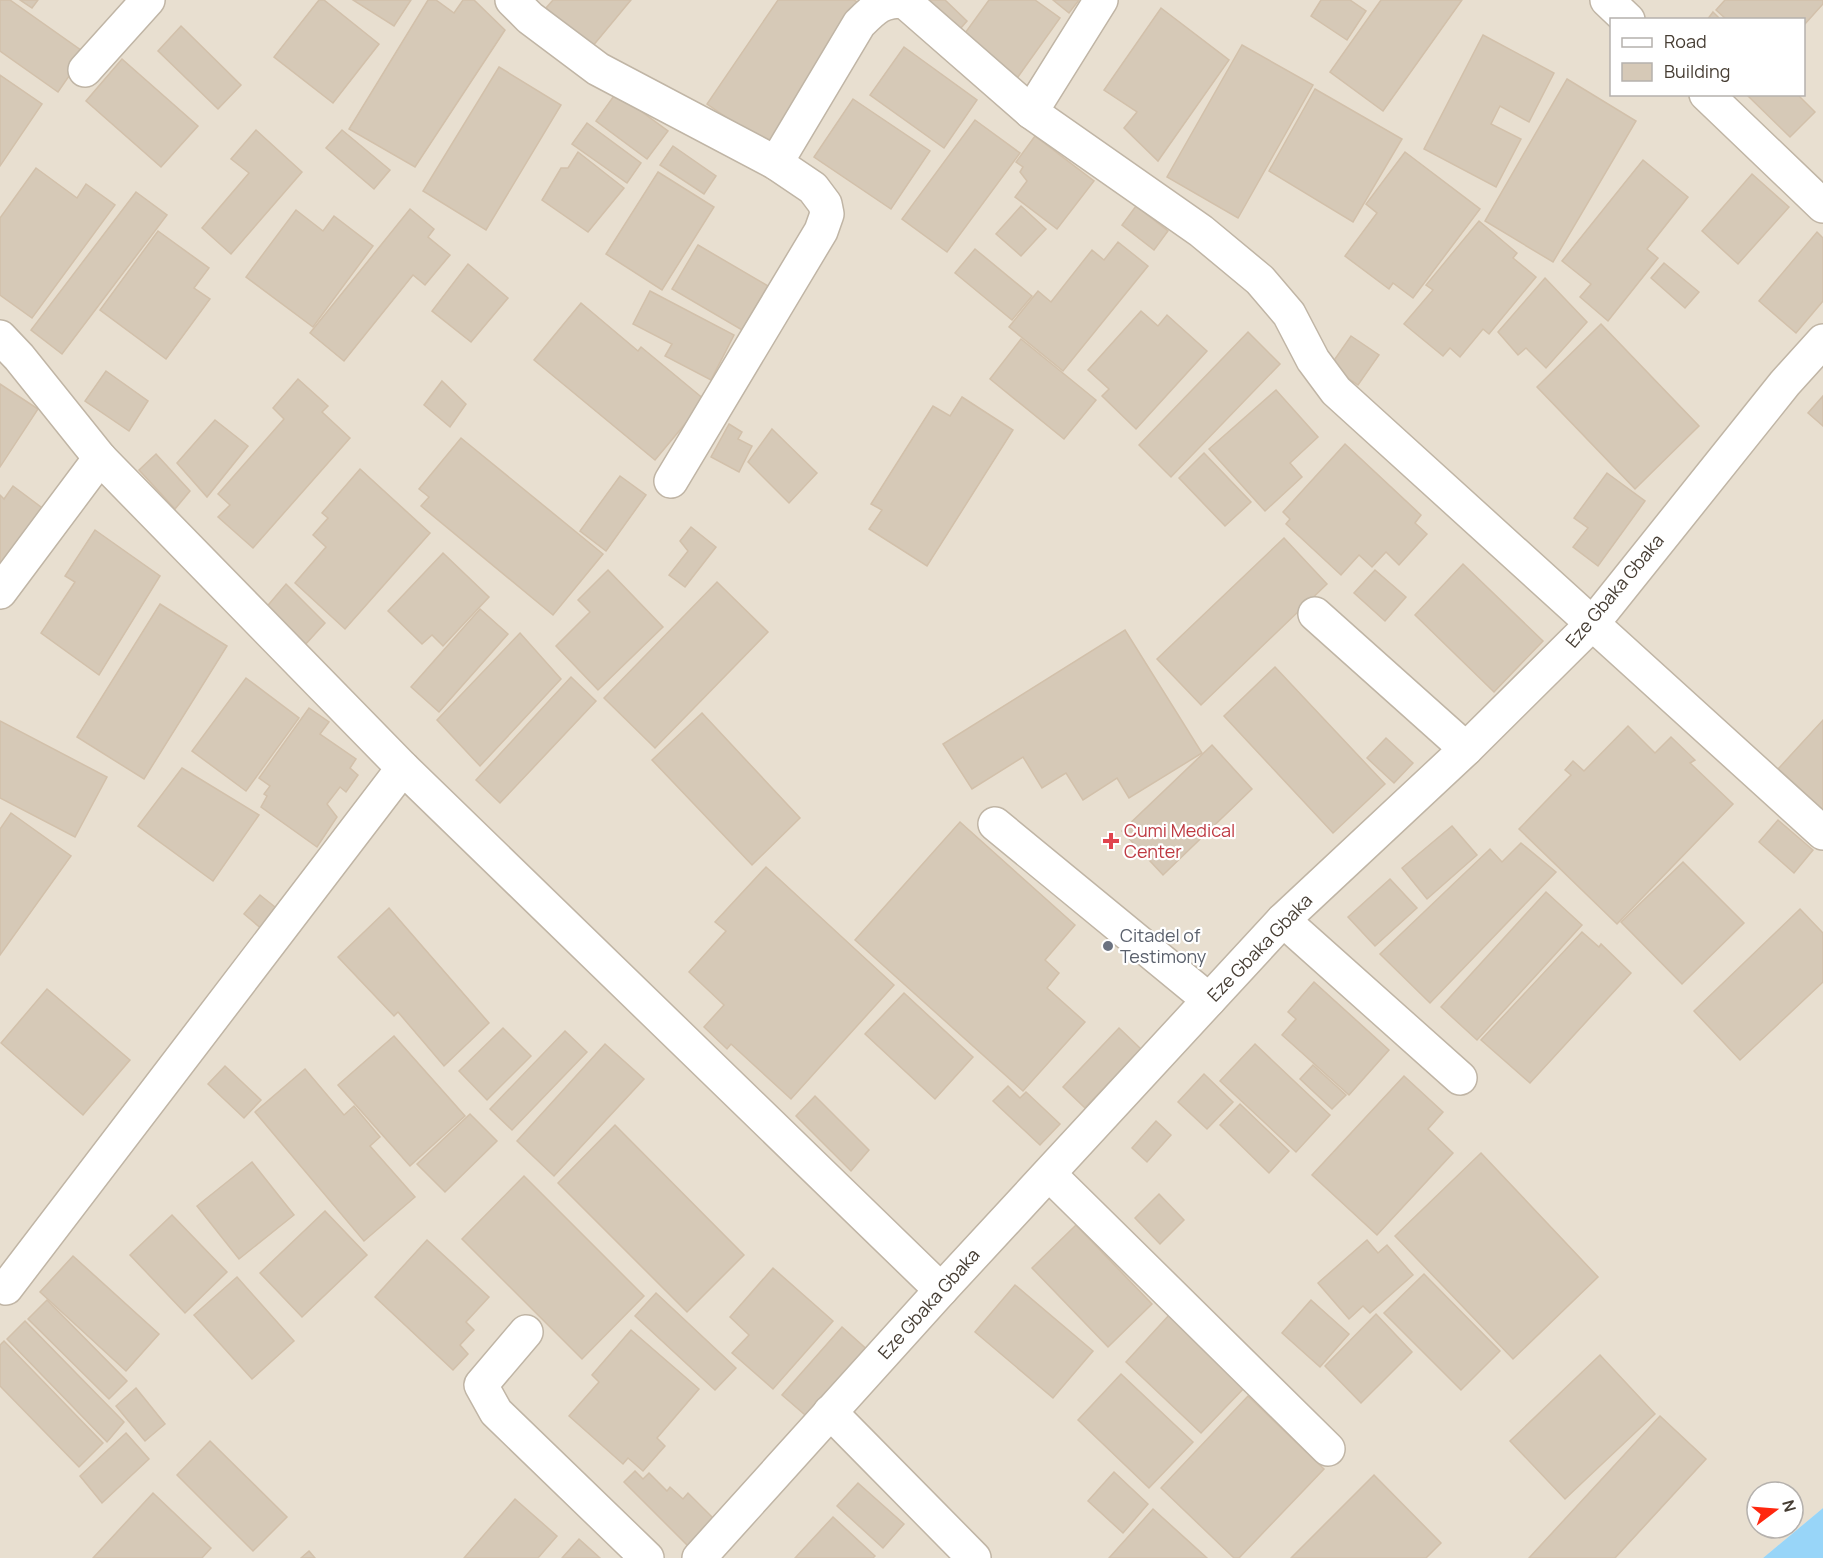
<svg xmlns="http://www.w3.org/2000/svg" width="1823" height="1558" viewBox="0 0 1823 1558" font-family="Manrope,sans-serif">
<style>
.residential{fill:#e8dfd0;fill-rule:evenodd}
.water{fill:#98d5f8}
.building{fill:#d6c9b7;stroke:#d2c0aa;stroke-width:1.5}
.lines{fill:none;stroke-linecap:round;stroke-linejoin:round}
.minor-casing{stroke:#c0b5a5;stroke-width:36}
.minor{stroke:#fff;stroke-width:33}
.health-dot{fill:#e0444e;stroke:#fff;stroke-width:2}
.worship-dot{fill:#6b7280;stroke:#fff;stroke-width:2}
.labels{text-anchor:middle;stroke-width:4.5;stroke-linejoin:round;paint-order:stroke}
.street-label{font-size:18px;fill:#463d33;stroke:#fff}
.health-label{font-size:18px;fill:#be3a42;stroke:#fff;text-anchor:start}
.worship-label{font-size:18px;fill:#5b616d;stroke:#fff;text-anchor:start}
</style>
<rect width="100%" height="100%" fill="#f4eee3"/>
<!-- residential -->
<path class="residential" d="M0,0h1823v1508l-60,50h-1763zM1612,20h192v74h-192zM1757,1492h36v36h-36z"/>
<!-- water -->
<polygon class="water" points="1823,1508 1823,1558 1763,1558"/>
<!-- building -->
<g class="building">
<polygon points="0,0 10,0 85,53 58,92 0,51"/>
<polygon points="20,0 38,0 32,8"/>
<polygon points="319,0 324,0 379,44 333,103 274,57"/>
<polygon points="353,0 411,0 394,26"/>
<polygon points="428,0 436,0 454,13 463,0 474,0 505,30 415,167 349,129"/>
<polygon points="553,0 631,0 592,47 546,8"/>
<polygon points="778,0 854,0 862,5 768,146 707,104"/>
<polygon points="925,0 945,0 967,21 953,37"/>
<polygon points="989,0 1035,0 1060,18 1015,81 960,40"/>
<polygon points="1053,0 1079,0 1069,13"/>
<polygon points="1321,0 1350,0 1366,11 1347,40 1311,16"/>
<polygon points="1381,0 1462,0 1383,111 1330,72"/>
<polygon points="1725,0 1823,0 1823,4 1804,25 1804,20 1727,20 1716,10"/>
<polygon points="1161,8 1229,60 1158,161 1124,128 1137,112 1104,90"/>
<polygon points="1713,12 1721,20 1707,20"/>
<polygon points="181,26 241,85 218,109 158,51"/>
<polygon points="1483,35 1554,73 1529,122 1500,106 1491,124 1521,139 1496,187 1424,149"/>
<polygon points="1242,45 1313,85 1238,218 1167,177"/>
<polygon points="904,47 977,100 944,148 870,95"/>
<polygon points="122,59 198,126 161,167 86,101"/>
<polygon points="499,67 561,105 486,230 423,191"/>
<polygon points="0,75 42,104 0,166"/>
<polygon points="1567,79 1636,121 1553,262 1485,221"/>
<polygon points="1315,89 1402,139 1353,222 1269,171"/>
<polygon points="616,93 668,131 647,159 596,121"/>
<polygon points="1746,94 1797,94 1815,112 1790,137"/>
<polygon points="853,99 930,151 891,209 814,157"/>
<polygon points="975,120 1020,153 947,252 902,219"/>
<polygon points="587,123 641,163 627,183 572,144"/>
<polygon points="256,130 302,172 231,254 202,228 249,173 231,159"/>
<polygon points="342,130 390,170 374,189 326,148"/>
<polygon points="1035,136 1094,181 1057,229 1015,197 1027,181 1020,172 1023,167 1016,162"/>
<polygon points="673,146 716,176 704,194 660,165"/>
<polygon points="578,152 624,188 588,232 542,200 561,168 568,168"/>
<polygon points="1405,152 1480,209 1413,298 1393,283 1389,289 1345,256 1377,213 1366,204"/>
<polygon points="1643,160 1688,197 1647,249 1658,258 1608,321 1580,297 1591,284 1562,261"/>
<polygon points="36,168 77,198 86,184 115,205 32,318 0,295 0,218"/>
<polygon points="658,172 714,207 662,290 606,254"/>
<polygon points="1752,174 1789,207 1738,264 1702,231"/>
<polygon points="136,192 167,215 62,354 31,330"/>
<polygon points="1021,206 1046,229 1021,256 996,234"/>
<polygon points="1136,206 1168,231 1154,250 1122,225"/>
<polygon points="410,209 434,229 428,237 450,255 425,285 413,275 344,361 310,333"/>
<polygon points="296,210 323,231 334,216 373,246 313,327 246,277"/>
<polygon points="1479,221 1517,253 1513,258 1536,277 1489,334 1483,329 1460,357 1450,348 1443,356 1404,324 1433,290 1426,285"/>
<polygon points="158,231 209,268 194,288 210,299 166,359 100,310"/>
<polygon points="1817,232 1823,238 1823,301 1796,333 1759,301"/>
<polygon points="1118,242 1148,266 1063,371 1009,327 1038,291 1051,302 1092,250 1104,260"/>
<polygon points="698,245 768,286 742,330 672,289"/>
<polygon points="975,249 1032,296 1012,320 955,273"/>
<polygon points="1664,263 1699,292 1685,308 1651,278"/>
<polygon points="468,264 508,298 471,342 432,311"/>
<polygon points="1545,278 1587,322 1546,368 1526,348 1518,355 1498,332"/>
<polygon points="650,291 734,335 711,380 665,356 672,344 633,324"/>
<polygon points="581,303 638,351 641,347 705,400 655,460 534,360"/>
<polygon points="1141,311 1158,326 1167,315 1207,351 1136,429 1102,396 1109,389 1088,370"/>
<polygon points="1601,324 1699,426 1635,489 1537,387"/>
<polygon points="1248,332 1280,364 1171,477 1139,445"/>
<polygon points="1351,336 1379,355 1358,385 1330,366"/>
<polygon points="1021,339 1096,400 1064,439 990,379"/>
<polygon points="106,371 148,401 129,431 85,401"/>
<polygon points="298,379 328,406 322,412 350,438 253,548 218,517 230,505 218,494 284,419 273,408"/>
<polygon points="442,381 466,404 450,427 424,405"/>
<polygon points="0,384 38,409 0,467"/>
<polygon points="1276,390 1318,437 1290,463 1302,477 1265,511 1209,449"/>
<polygon points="1823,396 1823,426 1808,413"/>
<polygon points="962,397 1013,430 927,566 869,529 882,510 871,504 933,406 950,416"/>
<polygon points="215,420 248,446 207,497 177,463"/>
<polygon points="729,424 742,432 738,439 752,446 739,472 711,457"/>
<polygon points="772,429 817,473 789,503 748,462"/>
<polygon points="461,438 603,554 553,615 421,506 429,497 419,489"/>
<polygon points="1345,444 1421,515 1415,523 1427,534 1399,565 1386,552 1372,567 1359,555 1341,575 1286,524 1290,519 1283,512"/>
<polygon points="1204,453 1251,502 1225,526 1179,478"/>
<polygon points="156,454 190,491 175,509 139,470"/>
<polygon points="360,469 430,533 345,629 295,583 326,547 313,535 328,518 322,513"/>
<polygon points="1607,473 1645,501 1598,566 1573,547 1588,528 1574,518"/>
<polygon points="620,476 646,495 606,551 580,531"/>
<polygon points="13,486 49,513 0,565 0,495 4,499"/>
<polygon points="691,527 716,547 685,587 669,575 688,551 680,541"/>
<polygon points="95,530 160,576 99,675 41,633 75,582 65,576"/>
<polygon points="1284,538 1327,584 1201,705 1157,659"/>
<polygon points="443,553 489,597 443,646 432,635 422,644 388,611"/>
<polygon points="1463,564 1543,641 1494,692 1415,615"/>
<polygon points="608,570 663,627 598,690 556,646 590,612 578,600"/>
<polygon points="1375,570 1406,597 1385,621 1354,593"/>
<polygon points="717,582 768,632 655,748 604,698"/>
<polygon points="286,584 325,623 304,646 264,610"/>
<polygon points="160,604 227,646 144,779 77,737"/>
<polygon points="480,609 508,634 439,712 411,687"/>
<polygon points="1125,630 1202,753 1129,798 1117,778 1083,800 1066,773 1042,788 1023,757 972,789 943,744"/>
<polygon points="520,633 561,679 480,766 437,720"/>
<polygon points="1275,667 1385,784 1333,833 1224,716"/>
<polygon points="571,677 596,701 500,803 476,780"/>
<polygon points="246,678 299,718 246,791 192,751"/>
<polygon points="309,708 329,722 320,734 356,759 350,768 358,775 346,792 340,787 327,804 337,817 317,847 261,807 267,796 264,794 270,786 259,778"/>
<polygon points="702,713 800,818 752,865 652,760"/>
<polygon points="1823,720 1823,810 1778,769"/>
<polygon points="0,721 107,777 75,837 0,798"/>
<polygon points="1628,726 1655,753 1671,737 1695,760 1690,763 1733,804 1617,924 1519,829 1571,775 1565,770 1573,761 1584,771"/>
<polygon points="1386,738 1413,763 1394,783 1367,758"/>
<polygon points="1212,745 1252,789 1163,875 1122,831"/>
<polygon points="182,768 259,815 213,881 138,826"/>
<polygon points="11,813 71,856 0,955 0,829"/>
<polygon points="1778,820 1813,850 1794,873 1759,842"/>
<polygon points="960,822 1075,925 1045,960 1059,973 1047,988 1085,1022 1023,1091 855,940"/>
<polygon points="1452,826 1477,855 1427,899 1402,868"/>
<polygon points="1521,843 1556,872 1430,1003 1380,954 1490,849 1502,862"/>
<polygon points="1683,862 1744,923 1682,984 1621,922"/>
<polygon points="766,867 894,985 791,1099 731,1044 727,1049 704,1027 724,1005 689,972 726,931 715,922"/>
<polygon points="1390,879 1417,908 1375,946 1348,917"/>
<polygon points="1546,892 1582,925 1477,1040 1441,1007"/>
<polygon points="260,895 285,915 269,935 244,914"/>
<polygon points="389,908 489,1023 444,1066 398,1012 394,1016 338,957"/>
<polygon points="1800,909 1823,933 1823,982 1740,1060 1694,1011"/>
<polygon points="1582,932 1599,947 1601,944 1631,973 1530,1083 1481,1040"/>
<polygon points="1314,982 1389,1050 1349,1095 1282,1035 1296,1019 1288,1012"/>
<polygon points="47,989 130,1060 83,1115 1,1043"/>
<polygon points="904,993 973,1057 935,1099 865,1034"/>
<polygon points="503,1028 531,1056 487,1100 459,1071"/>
<polygon points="1119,1028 1141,1049 1085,1108 1063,1087"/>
<polygon points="565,1031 587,1052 512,1130 490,1109"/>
<polygon points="394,1036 465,1116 410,1166 338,1085"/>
<polygon points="605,1044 644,1079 554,1176 517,1141"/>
<polygon points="1255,1044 1330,1115 1296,1152 1220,1081"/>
<polygon points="1313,1065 1346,1095 1332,1109 1300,1079"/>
<polygon points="225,1066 261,1100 244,1118 208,1084"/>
<polygon points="305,1069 344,1115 354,1106 380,1137 370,1146 415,1197 364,1241 255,1112"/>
<polygon points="1204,1074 1233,1102 1207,1129 1178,1102"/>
<polygon points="1404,1076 1443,1112 1428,1129 1453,1153 1377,1235 1312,1175"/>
<polygon points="1008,1086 1020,1098 1026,1092 1060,1124 1040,1145 993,1101"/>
<polygon points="815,1096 869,1150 851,1171 796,1116"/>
<polygon points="1240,1104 1289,1151 1269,1173 1220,1125"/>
<polygon points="470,1114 497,1141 445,1192 417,1164"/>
<polygon points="1156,1121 1171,1135 1147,1162 1132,1148"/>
<polygon points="615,1125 744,1255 687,1312 558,1183"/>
<polygon points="1481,1153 1598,1277 1513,1359 1395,1236"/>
<polygon points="252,1162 294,1215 239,1259 197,1206"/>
<polygon points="524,1176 644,1296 582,1359 462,1239"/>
<polygon points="1159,1194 1184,1220 1160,1244 1135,1218"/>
<polygon points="325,1211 367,1255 302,1317 260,1273"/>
<polygon points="172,1215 227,1272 185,1313 130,1255"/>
<polygon points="1076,1225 1152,1304 1108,1347 1032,1268"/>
<polygon points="427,1240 489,1297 466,1322 474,1330 460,1345 468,1354 453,1370 375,1297"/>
<polygon points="1367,1240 1378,1253 1387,1245 1413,1275 1370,1313 1363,1306 1349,1319 1318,1283"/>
<polygon points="73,1256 159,1334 126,1371 40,1292"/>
<polygon points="773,1268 833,1321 773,1389 732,1353 749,1335 730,1317"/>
<polygon points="1424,1274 1500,1351 1461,1390 1384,1313"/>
<polygon points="237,1277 294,1341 252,1379 194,1315"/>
<polygon points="1015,1285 1093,1351 1053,1398 975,1332"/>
<polygon points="656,1293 736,1368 715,1390 635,1316"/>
<polygon points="47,1300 127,1381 109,1399 28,1319"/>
<polygon points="1311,1300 1349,1334 1320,1367 1282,1333"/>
<polygon points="1170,1314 1246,1386 1201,1433 1126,1362"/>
<polygon points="1376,1314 1412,1352 1361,1403 1325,1366"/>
<polygon points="25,1321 124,1422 107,1442 7,1339"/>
<polygon points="842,1327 871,1353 812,1421 782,1395"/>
<polygon points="631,1330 699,1389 657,1438 665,1446 643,1471 628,1458 623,1464 569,1416 599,1382 592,1375"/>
<polygon points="4,1341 103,1443 79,1467 0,1386 0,1345"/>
<polygon points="1600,1355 1655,1414 1565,1499 1510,1441"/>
<polygon points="1121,1374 1193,1442 1149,1488 1078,1420"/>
<polygon points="136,1388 165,1424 145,1441 116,1406"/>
<polygon points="1248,1396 1324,1469 1239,1558 1234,1558 1161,1488"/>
<polygon points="1660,1416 1706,1459 1615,1558 1529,1558"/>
<polygon points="126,1433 149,1459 102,1503 80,1476"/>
<polygon points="210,1441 287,1517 253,1551 177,1475"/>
<polygon points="635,1471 643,1479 649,1473 667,1491 670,1487 683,1499 688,1493 717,1522 691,1549 624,1482"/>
<polygon points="1114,1472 1148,1504 1123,1533 1088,1501"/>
<polygon points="1374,1475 1441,1543 1426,1558 1291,1558"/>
<polygon points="858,1483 904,1524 883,1548 837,1506"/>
<polygon points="153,1493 211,1548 202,1558 93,1558"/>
<polygon points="515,1499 557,1536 538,1558 464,1558"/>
<polygon points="1153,1509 1207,1558 1109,1558"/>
<polygon points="833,1517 875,1556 873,1558 795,1558"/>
<polygon points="579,1539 600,1558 562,1558"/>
<polygon points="309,1551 315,1558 301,1558"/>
</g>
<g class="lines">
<defs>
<g id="minor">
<polyline points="512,0 530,18 598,69 776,163 813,188 825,204 827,214 821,231 671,481"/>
<polyline points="1607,0 1628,20"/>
<polyline points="85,70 148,0"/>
<polyline points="1706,94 1823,206"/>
<polyline points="1031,112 1101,0"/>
<path d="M776,163l83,-139c16,-16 22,-23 45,-23l127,111 170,119 59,49 29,34 24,46 23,31 487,442"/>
<polyline points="0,337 19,357 100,458 403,768 941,1290"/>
<polyline points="0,592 100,458"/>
<polyline points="1315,614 1466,749"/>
<polyline points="995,824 1209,1000"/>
<polyline points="1283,920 1460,1078"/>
<polyline points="1049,1174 1328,1449"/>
<polyline points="6,1288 403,768"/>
<polyline points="526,1332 481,1385 496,1412 647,1558"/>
<polyline points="830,1412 974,1558"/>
<polyline points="699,1558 941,1290 1283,920 1466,749 1593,623 1785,383 1823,341"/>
</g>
</defs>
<!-- minor casing -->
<use href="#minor" class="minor-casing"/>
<!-- minor -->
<use href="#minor" class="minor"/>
</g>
<!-- markers -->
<path class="health-dot" d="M1108 832h6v6h6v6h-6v6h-6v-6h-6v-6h6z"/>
<circle class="worship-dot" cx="1108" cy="946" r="6"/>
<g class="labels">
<!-- street labels -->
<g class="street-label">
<text transform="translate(1615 591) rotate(-50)" y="6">Eze Gbaka Gbaka</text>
<text transform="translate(1260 948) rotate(-46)" y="6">Eze Gbaka Gbaka</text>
<text transform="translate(929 1304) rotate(-48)" y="6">Eze Gbaka Gbaka</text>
</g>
<!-- health labels -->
<g class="health-label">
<text x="1124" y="837">Cumi Medical<tspan x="1124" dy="21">Center</tspan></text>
</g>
<!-- worship labels -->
<g class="worship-label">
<text x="1120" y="942">Citadel of<tspan x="1120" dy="21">Testimony</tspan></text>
</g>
</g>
<!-- legend -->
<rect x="1610" y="18" width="195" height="78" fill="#ffffff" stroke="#b5b1ad" stroke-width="1.5"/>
<rect x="1622" y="38" width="30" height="9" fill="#ffffff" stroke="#b5b1ad" stroke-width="1.5"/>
<text x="1664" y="48" font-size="18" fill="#463d33">Road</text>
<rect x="1622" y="63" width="30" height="18" fill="#d6c9b7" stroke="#b5b1ad" stroke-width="1.5"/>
<text x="1664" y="78" font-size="18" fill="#463d33">Building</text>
<!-- north arrow -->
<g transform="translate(1775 1510) rotate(74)"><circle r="28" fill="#ffffff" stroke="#b5b1ad" stroke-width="1.5"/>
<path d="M0-4.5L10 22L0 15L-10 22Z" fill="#ff270f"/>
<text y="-9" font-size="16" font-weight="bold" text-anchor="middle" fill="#463d33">N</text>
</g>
</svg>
